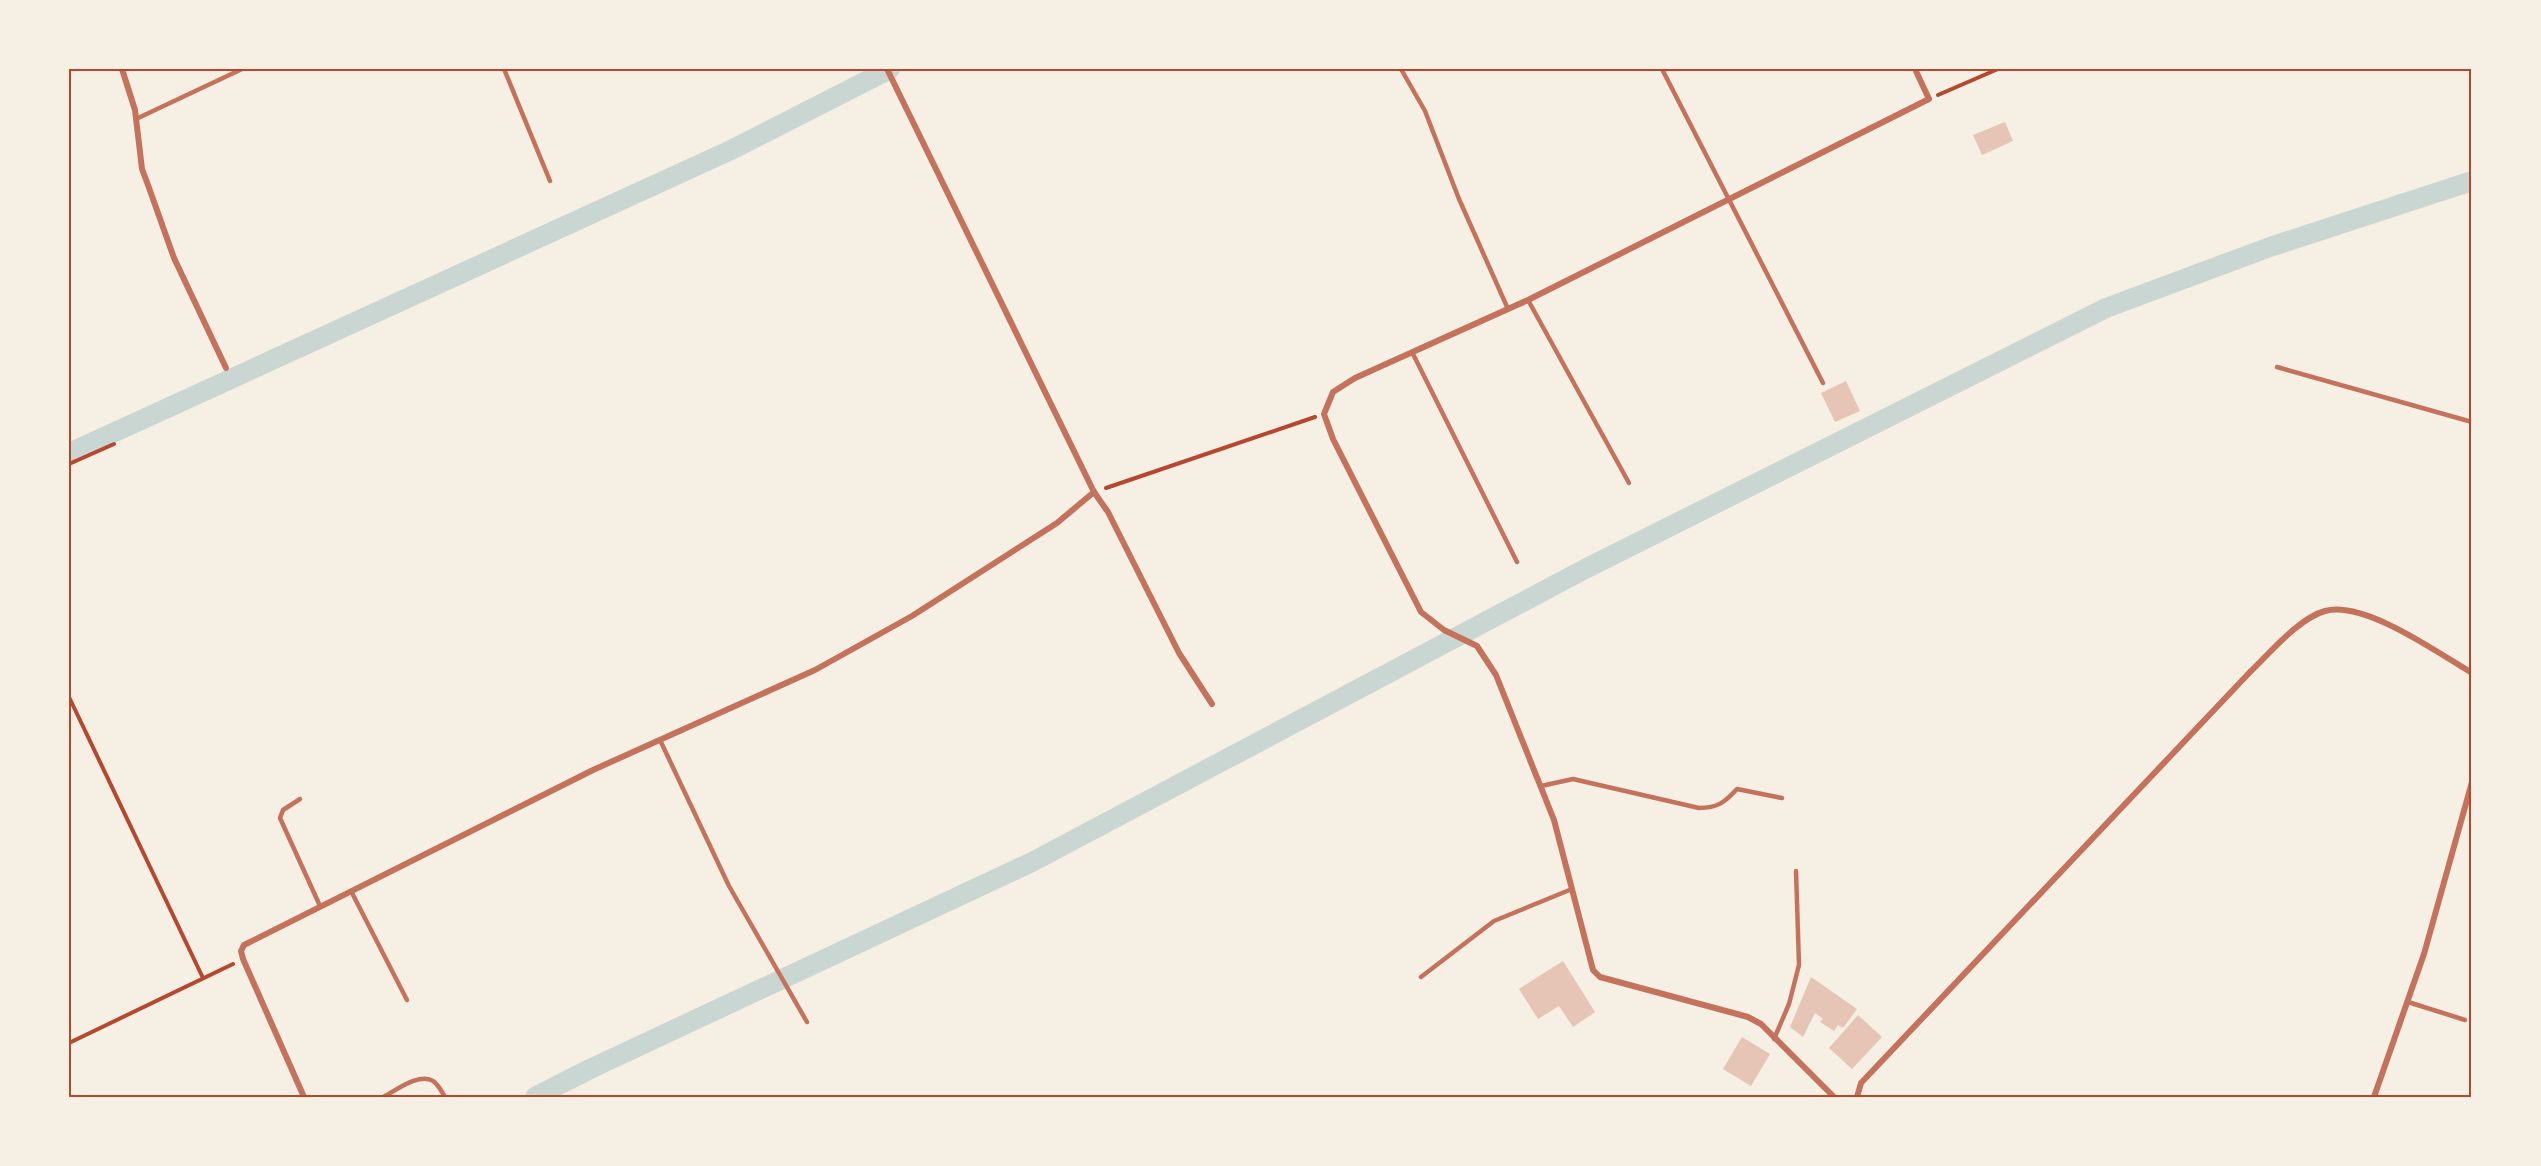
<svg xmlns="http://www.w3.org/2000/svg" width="2541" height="1166" viewBox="0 0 2541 1166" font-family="'Playfair Display',serif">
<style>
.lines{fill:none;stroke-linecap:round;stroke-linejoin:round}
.canal{stroke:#c9d6d2;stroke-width:20}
.building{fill:#e6c5b7}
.path{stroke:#b5482f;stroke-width:4}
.service{stroke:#c5725c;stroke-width:4.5}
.minor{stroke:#c5725c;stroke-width:6}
.neatline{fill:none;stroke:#b5482f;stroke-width:2}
</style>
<rect width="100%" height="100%" fill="#f6efe4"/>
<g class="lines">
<!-- canal -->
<g class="canal">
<polyline points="69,453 731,150 890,69"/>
<polyline points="535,1097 590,1069 1032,862 1585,569 2106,308 2270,247 2472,181"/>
</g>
</g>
<!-- building -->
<g class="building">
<polygon points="2005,122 2013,141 1982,155 1973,135"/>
<polygon points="1846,381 1860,411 1835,422 1821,393"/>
<polygon points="1563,961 1595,1012 1573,1027 1559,1006 1538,1019 1519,989"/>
<polygon points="1811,977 1857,1009 1843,1028 1838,1025 1834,1031 1820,1022 1823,1019 1815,1013 1803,1037 1790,1027"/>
<polygon points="1858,1015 1882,1037 1852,1069 1829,1048"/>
<polygon points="1742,1037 1770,1054 1751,1086 1723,1069"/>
</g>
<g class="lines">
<!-- path -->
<g class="path">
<polyline points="1938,95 1998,69"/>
<polyline points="69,464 114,444"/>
<polyline points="1106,488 1315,417"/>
<polyline points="69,697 203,978"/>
<polyline points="69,1043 233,964"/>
</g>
<!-- service -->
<g class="service">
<polyline points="504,69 550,181"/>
<polyline points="1401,69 1425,111 1459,199 1508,309"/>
<polyline points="1662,69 1823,383"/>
<polyline points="136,119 242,69"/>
<polyline points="1528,300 1629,483"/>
<polyline points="1412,352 1517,562"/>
<polyline points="2277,367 2472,422"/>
<polyline points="660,740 729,886 807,1022"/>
<path d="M1541,786l32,-7 126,29c19,0 26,-6 38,-19l45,9"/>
<polyline points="300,799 283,810 280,818 320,906"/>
<polyline points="351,891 407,1000"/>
<polyline points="1421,977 1494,921 1572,889"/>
<polyline points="2408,1002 2465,1020"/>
<polyline points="1774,1039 1789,1004 1799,965 1796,871"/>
<path d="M383,1097c12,-6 37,-25 50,-16 5,3 9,11 12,16"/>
</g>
<!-- minor -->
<g class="minor">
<polyline points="122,69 135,110 142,169 148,185 174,258 226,368"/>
<polyline points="887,69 1094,492 1108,512 1179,653 1212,704"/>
<polyline points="304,1097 243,959 241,951 244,945 593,770 815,670 912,616 1057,523 1094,492"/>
<polyline points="1834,1097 1761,1024 1748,1017 1600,977 1593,970 1554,820 1496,675 1477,646 1444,630 1421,612 1333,439 1324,414 1333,392 1355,378 1528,300 1929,99 1915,69"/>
<path d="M1857,1097l4,-14 389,-411c20,-19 49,-54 75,-61 39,-11 113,42 147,62"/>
<polyline points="2374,1097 2424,954 2472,782"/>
</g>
</g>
<!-- border -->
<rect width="2541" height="1166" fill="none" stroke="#f6efe4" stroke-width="141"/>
<rect x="70" y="70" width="2400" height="1026" class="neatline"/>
</svg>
